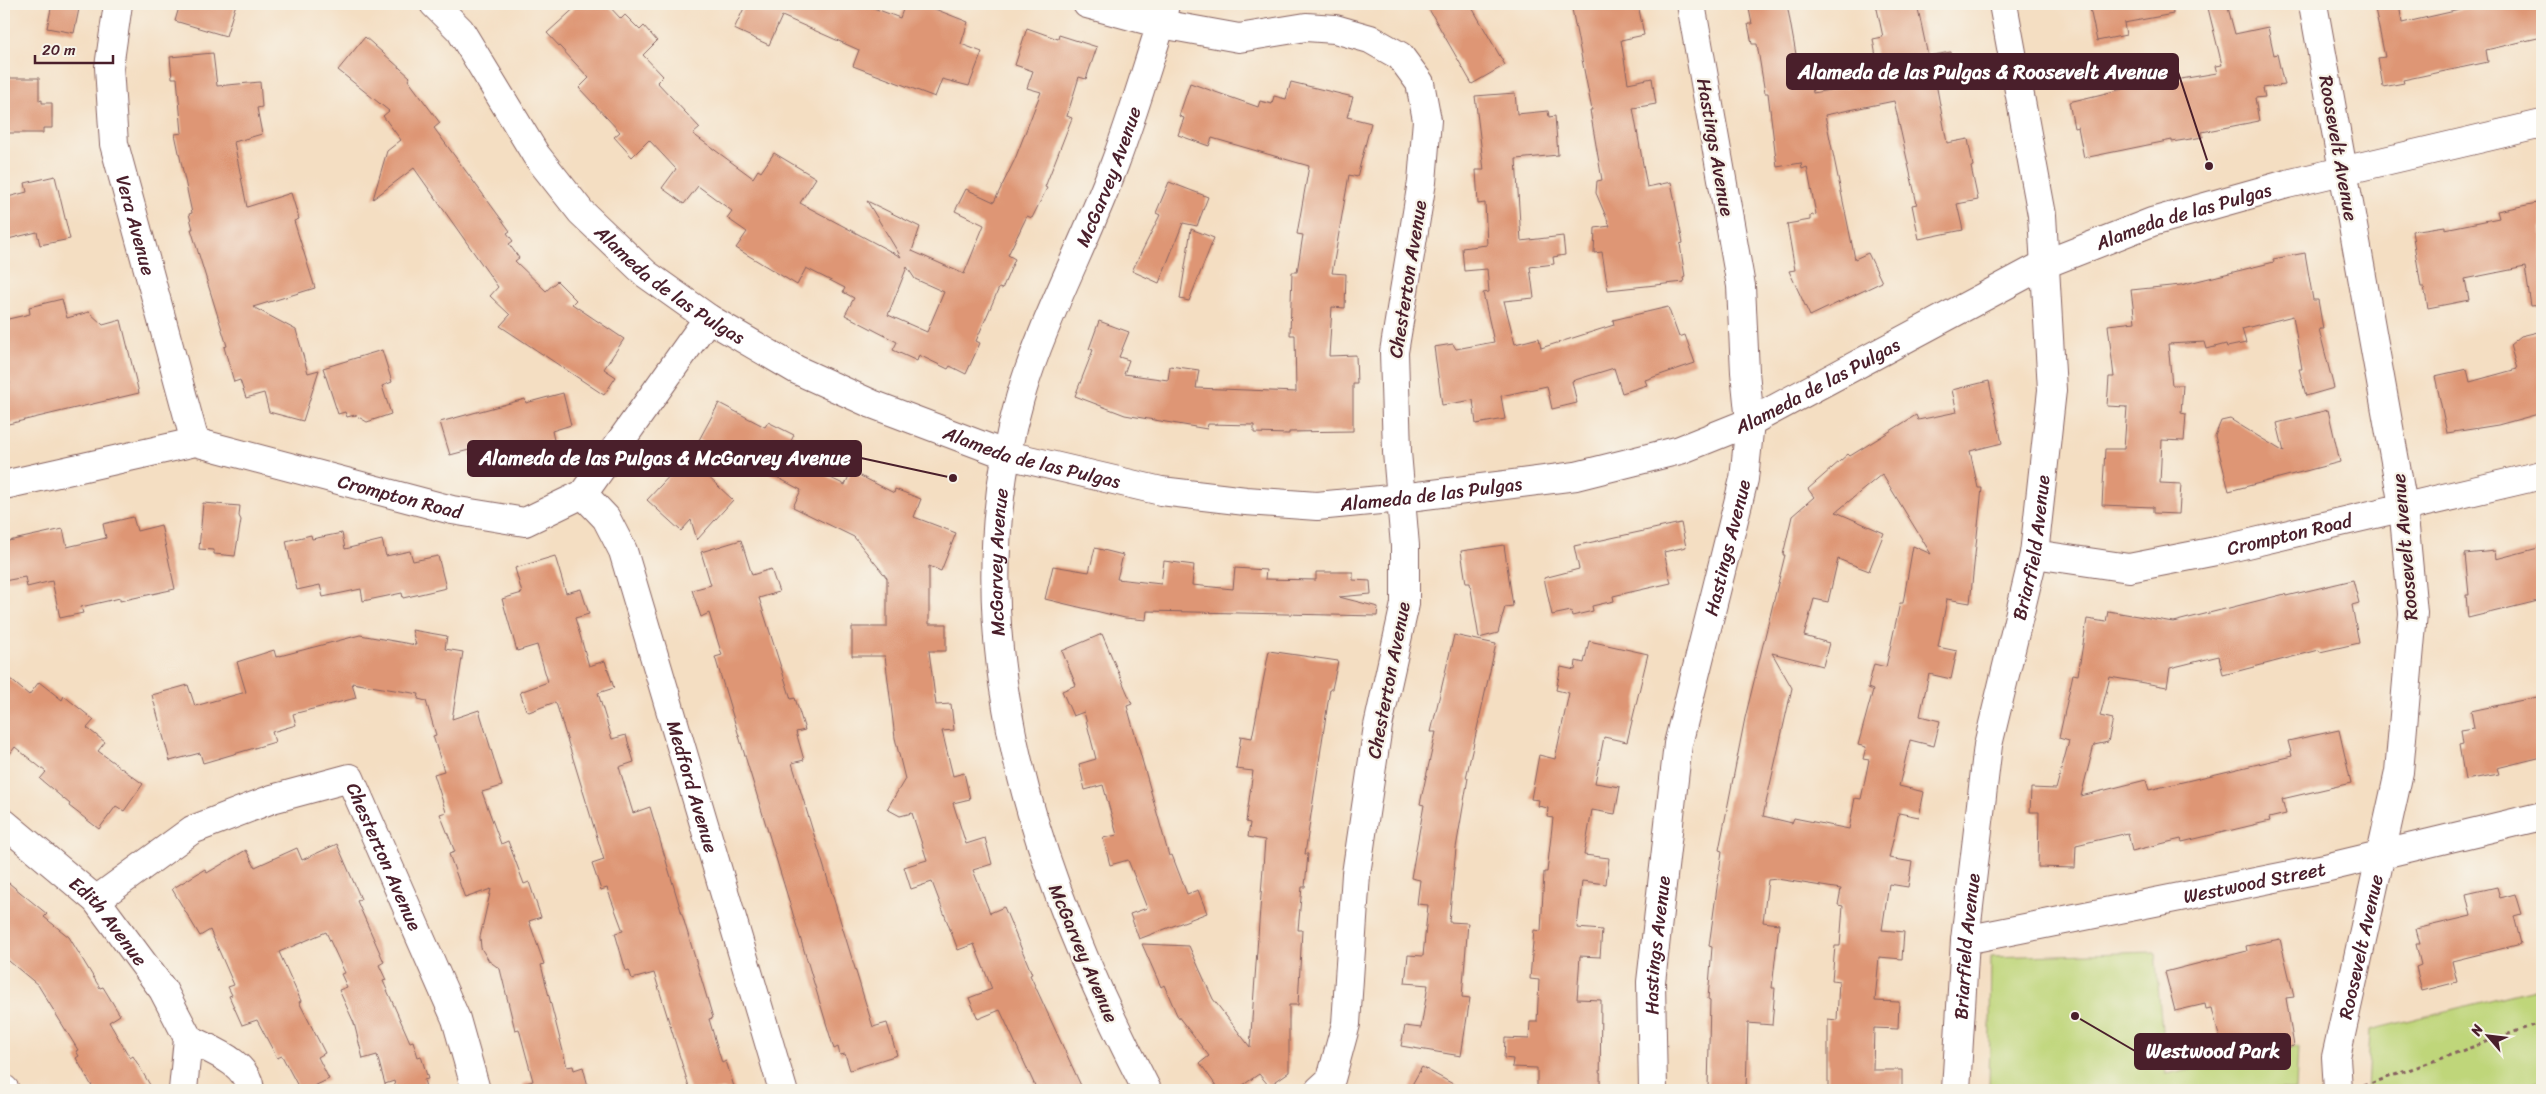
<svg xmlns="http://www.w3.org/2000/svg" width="2546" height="1094" viewBox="0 0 2546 1094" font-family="Sriracha,sans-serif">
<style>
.green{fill:#bfd67a;stroke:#847a52}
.building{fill:#de9674;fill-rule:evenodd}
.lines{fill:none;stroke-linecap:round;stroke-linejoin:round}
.street-casing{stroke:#866260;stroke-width:30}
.secondary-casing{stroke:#866260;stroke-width:30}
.path{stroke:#866260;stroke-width:3;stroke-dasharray:4 4;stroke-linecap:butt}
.street{stroke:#fff;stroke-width:28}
.secondary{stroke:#fff;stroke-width:28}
.labels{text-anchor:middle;stroke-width:4.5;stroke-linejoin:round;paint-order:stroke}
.street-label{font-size:19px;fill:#4a1f2b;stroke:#f7f3e8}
.leader{fill:none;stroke:#4a1f2b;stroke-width:2}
.callout-dot{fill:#4a1f2b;stroke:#f7f3e8;stroke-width:2}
.callout{fill:#4a1f2b;stroke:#4a1f2b;stroke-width:2}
.callout-label{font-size:20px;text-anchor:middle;font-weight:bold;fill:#fff}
</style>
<rect width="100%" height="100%" fill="#f7f3e8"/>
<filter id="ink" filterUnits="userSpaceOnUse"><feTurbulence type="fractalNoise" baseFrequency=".02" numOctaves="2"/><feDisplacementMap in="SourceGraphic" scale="10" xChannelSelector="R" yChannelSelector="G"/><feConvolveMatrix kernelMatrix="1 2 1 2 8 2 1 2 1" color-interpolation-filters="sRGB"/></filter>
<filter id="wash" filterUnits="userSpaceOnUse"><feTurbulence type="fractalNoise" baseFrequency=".0096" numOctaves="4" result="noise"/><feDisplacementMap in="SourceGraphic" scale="20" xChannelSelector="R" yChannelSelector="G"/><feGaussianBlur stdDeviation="1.12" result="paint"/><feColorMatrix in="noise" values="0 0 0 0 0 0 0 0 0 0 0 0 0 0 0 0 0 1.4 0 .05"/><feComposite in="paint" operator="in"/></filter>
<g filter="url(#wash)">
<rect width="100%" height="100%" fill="#f4dec2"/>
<!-- green -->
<g class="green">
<polygon points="2155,952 2166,1075 2298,1046 2296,1090 1989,1090 1991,957"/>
<polygon points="2542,987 2542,1080 2499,1090 2367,1090 2370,1030"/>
</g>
<g id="blocks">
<!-- building -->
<g class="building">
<polygon points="52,4 80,4 74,33 47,28"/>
<polygon points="180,4 236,4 226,36 175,21"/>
<path d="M579,4h28l14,15 4,-4 15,15 4,-4 13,15 -14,14 20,21 -6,6 43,46 -7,6 60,44 5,-8 3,2 13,-19 42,25 -16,25 101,54 -34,-56 53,26 -8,24 52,23 20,-49 -29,-14 11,-22 28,13 21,-43 26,-67 -14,-4 6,-17 -18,-6 12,-37 31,11 1,-4 38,12 -11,32 -7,-2 -12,39 5,2 -27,69 2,1 -15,30 -5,-2 -19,39 7,4 -13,30 -3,-1 -23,53 4,2 -14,31 -16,-8 -2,3 -29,-14 -2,6 -24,-11 4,-8 -52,-27 9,-17 -11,-6 2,-4 -39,-20 -9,17 -61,-37 11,-16 -20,-14 5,-7 -34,-25 -14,18 -22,-16 14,-19 -27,-29 -17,17 -18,-20 6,-5 -41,-44 10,-10 -42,-45zM907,267l8,12 29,13 -17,40 -39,-17z"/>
<polygon points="746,4 863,4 900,18 905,4 922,4 968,22 961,44 982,52 969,86 942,79 935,97 853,66 859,50 782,16 769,45 734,29"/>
<polygon points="1426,4 1470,4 1505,65 1472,84"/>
<polygon points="1571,4 1638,4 1644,35 1621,40 1628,83 1652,78 1656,104 1633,108 1647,187 1671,182 1683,243 1680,244 1685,277 1683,278 1684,282 1608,290 1602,252 1594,253 1595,228 1610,226 1596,193 1597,181 1602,180 1590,110 1592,110"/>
<polygon points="1748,4 1787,4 1802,88 1812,86 1813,93 1869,83 1867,70 1878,69 1873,39 1883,37 1876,4 1917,4 1928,56 1951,52 1955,80 1936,83 1947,143 1968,139 1973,166 1971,167 1978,200 1957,204 1963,230 1919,239 1912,205 1917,204 1894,101 1825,115 1855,259 1868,253 1882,282 1810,316 1789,271 1795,270 1787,224 1810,220 1810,216 1816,214 1807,167 1802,169 1801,163 1777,167 1768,93 1765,93 1757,44 1752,44 1748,24 1752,24"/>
<polygon points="2089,4 2172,4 2173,14 2124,23 2126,35 2097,41"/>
<polygon points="2207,4 2227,4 2235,34 2268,27 2274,55 2277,54 2284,85 2263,88 2265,97 2255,98 2259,121 2202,132 2203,137 2172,142 2172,140 2084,158 2078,127 2074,128 2069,102 2127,88 2217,73 2215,66 2222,65"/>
<polygon points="2374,4 2399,4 2402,23 2486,4 2542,4 2542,37 2486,50 2488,62 2403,80 2404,83 2383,87 2378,58 2385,57"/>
<polygon points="365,37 410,77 408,80 440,123 434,128 510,231 507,233 513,241 509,244 519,258 515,261 546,291 557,281 576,300 572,304 624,339 604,369 616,377 604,395 500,326 510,315 490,296 498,287 414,168 373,199 387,151 401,140 383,116 389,111 338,70"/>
<polygon points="213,53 217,86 260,82 262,107 257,108 262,134 234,142 247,207 291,193 299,219 294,221 315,288 253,307 296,330 308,373 319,370 303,421 269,412 264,393 246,398 240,380 234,382 224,347 227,346 191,229 193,229 189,214 192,213 175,134 182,133 177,78 172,78 170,57"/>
<polygon points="4,78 39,78 39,101 42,100 42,103 52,103 52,128 43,128 43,133 4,133"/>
<polygon points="1291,82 1353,97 1347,117 1371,123 1357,177 1349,175 1332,273 1346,274 1345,308 1332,307 1329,356 1356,355 1357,384 1353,384 1353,431 1289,432 1289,434 1254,433 1254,425 1208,424 1207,429 1125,415 1075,396 1093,350 1089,349 1099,321 1129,332 1119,357 1129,360 1124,374 1168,380 1170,366 1199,370 1196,388 1296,392 1295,335 1290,335 1292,272 1297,272 1303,235 1297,234 1309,166 1212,138 1209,146 1178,135 1184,118 1179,116 1190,83 1258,107 1260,101 1272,104 1274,96 1286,99"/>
<polygon points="1515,93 1517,114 1548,111 1549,117 1555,116 1558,155 1516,159 1521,241 1563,236 1565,255 1553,257 1554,264 1530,267 1534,298 1504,301 1515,344 1539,338 1541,348 1614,325 1613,320 1668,307 1679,337 1685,335 1695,363 1645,380 1647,385 1622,393 1614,368 1572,381 1577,403 1552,409 1547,386 1501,396 1505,419 1476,424 1473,400 1442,405 1434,347 1453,344 1456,349 1494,342 1483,293 1489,292 1487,269 1464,271 1462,248 1487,245 1485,203 1478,204 1476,170 1484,170 1475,96"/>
<polygon points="55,176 70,239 40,245 37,232 4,240 4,198 27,192 25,183"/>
<polygon points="1169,182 1208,197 1197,226 1183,223 1159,283 1132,271 1160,215 1156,213"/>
<polygon points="2542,202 2542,305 2531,306 2525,267 2465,279 2469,300 2428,308 2424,287 2421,287 2412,231 2445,226 2445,229 2499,218 2497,211"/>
<polygon points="1191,229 1214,238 1189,301 1180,299"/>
<polygon points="2305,253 2313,300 2318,300 2323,329 2319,329 2334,388 2306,396 2299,369 2302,369 2293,316 2242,329 2246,343 2227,347 2226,344 2207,349 2205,342 2168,344 2172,385 2183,385 2181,413 2186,414 2184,441 2162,440 2160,483 2181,484 2179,514 2153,513 2153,507 2102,505 2105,449 2124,449 2127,407 2107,406 2109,377 2114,377 2108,325 2135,322 2131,290 2181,285 2274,262 2273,259"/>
<polygon points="62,299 67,318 89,312 103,325 121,320 139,393 4,425 4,385 10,384 4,354 4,320 30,314 29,307"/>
<polygon points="2538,332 2542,347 2542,413 2498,425 2447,433 2435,376 2467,369 2470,382 2517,369 2510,345 2521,336"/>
<polygon points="382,350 392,382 382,386 391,414 367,422 355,415 347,417 345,412 338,414 323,368"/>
<path d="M1989,381l13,62 -32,8 8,37h4l-12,115 -23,-4 -9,48 19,4 -6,28 -22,-5 -9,42 20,5 -6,25 -24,-6 -11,46 25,6 -5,25 -20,-4 -10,45 23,4 -4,25 -19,-3 -7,46 22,2 -2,27 -23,-2 -4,44 24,1 -1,27 -24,-1 -1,42h29v20h-74v-71l9,1 2,-39 -7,-1 3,-34h5l3,-40 -5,-1 3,-16 -64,-10 -9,1 -5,42 16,2 -7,64h3l-3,37 -24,-2 -2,67h-38l2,-90 -2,-1 4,-52 -3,-1 13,-95 -3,-1 26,-132 40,-163h-2l9,-39 22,-19 -6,-8 40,-35 2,2 66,-41 2,5 39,-8 -5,-22zM1882,474l49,80 -18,-8 -10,57h-3l-14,64 -12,-3 -6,24 5,2 -15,55 8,2 -3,12 6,1 -8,39 -6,-1 -6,31 -55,-11 -2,5 -29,-7 29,-128 -20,-35 51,13 6,-23 -25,-7 10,-37 14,3 10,-43 31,12 15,-38 -48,-21z"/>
<polygon points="563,393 571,425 552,431 554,440 547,442 547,445 518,453 516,446 471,458 469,450 450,455 440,422 525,399 526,403"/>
<polygon points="719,403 765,427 768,422 794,435 789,445 806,453 802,460 807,462 806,466 845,485 851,471 894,493 895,489 921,499 914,517 956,533 941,571 929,566 929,624 946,624 946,651 929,651 936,705 951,704 954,730 942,731 953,776 964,773 970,799 953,803 966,844 985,838 992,864 973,870 990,913 1004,907 1032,974 1030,975 1083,1090 1037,1090 1000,1010 978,1019 969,998 992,989 974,944 958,950 932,882 911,889 904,867 927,860 912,813 900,816 887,809 905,779 895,738 885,656 852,656 852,627 887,627 887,578 854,537 793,507 801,490 754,465 752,468 699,440"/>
<polygon points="2328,410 2340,462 2229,491 2215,436 2221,421 2230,419 2284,452 2277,423"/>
<polygon points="687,457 733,500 697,540 691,520 681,531 647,500"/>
<polygon points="203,503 240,506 239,516 241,520 235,556 214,554 214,550 199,549"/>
<polygon points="133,517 137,531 161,525 175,589 120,601 120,598 81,607 83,613 60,618 52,581 27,587 25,577 4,581 4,542 63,529 67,547 106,538 103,524"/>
<polygon points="1681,523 1686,547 1664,552 1671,583 1613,596 1614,601 1592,606 1593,611 1572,616 1571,611 1552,615 1544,578 1579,569 1574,546"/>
<polygon points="342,533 345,549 382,540 386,556 410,551 413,561 438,556 446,588 403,598 402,593 363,601 361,589 323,597 320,585 297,590 286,541 311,535 312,539"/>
<polygon points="741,540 752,575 771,569 779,592 759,598 791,699 795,698 805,730 796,732 804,760 792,763 873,1027 887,1023 897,1055 850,1070 845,1054 840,1055 838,1047 834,1049 715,657 722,655 709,613 701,617 692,590 711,585 701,552"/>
<polygon points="1504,545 1513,606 1505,607 1498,633 1479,638 1470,583 1466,583 1461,551"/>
<polygon points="2542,547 2542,600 2468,618 2466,595 2469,595 2465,554 2495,551 2496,559"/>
<polygon points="1095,548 1123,555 1117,579 1161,584 1164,561 1194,565 1192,585 1233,589 1235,568 1266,570 1265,579 1316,580 1316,572 1353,572 1353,580 1370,581 1371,594 1339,597 1378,607 1377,616 1147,611 1146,620 1125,618 1045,599 1053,566 1089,572"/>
<polygon points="555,556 566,593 581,589 589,614 575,618 589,666 605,661 614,688 598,693 612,739 626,735 634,762 619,767 633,813 650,807 713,1018 709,1019 722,1063 726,1061 735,1090 690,1090 654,973 632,979 629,970 626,971 615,933 623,931 607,888 601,890 592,864 604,860 557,706 555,702 529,712 526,710 520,692 548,682 537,645 517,651 502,599 522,593 515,568"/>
<polygon points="2353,580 2359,603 2352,605 2359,643 2320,652 2319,650 2223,675 2219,656 2170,668 2167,687 2110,677 2100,716 2113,719 2108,742 2094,745 2081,796 2146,780 2149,790 2292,756 2288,741 2339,730 2351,783 2282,799 2286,814 2269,818 2270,821 2182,842 2181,839 2132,851 2128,833 2076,845 2075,868 2038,867 2039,812 2030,812 2031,788 2056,789 2069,741 2059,738 2073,674 2078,675 2087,619 2106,622 2108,611 2173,622 2285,594 2286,596"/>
<polygon points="412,630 447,636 445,649 463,652 452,719 479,710 502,786 482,792 501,844 508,841 524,884 529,882 541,917 529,921 544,964 541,965 567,1067 573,1066 574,1070 583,1067 589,1090 524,1090 523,1084 533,1081 519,1029 515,1030 500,969 489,961 481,948 480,937 491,889 465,898 449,854 455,852 440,814 446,812 434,774 444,771 433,736 436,735 426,701 418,699 419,694 352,683 356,698 293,714 296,725 272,732 275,742 203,763 200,753 170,761 152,695 188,685 195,706 246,692 237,662 274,650 276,657 360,635 416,645"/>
<polygon points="1102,634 1132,704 1127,706 1169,856 1172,855 1187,894 1198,890 1207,913 1139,939 1130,914 1147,908 1128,860 1110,865 1103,838 1117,835 1103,785 1085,790 1079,764 1096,759 1084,712 1073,716 1062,691 1076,685 1062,651"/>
<polygon points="1454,635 1496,644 1466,778 1468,778 1456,848 1449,922 1468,923 1462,997 1470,998 1461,1056 1401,1046 1405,1026 1421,1028 1428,985 1405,983 1408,955 1423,956 1428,905 1417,904 1420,880 1411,878 1424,805 1420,804 1436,732 1431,732"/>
<polygon points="1589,641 1648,654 1627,742 1604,737 1595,783 1620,787 1615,814 1592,810 1584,855 1609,858 1606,884 1582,881 1577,928 1602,930 1600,957 1580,956 1577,999 1601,1000 1600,1090 1537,1090 1537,1068 1512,1067 1513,1059 1504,1058 1505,1038 1529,1039 1530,1022 1537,1022 1539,980 1530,979 1534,930 1541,931 1544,872 1547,872 1553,818 1547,817 1548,808 1538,806 1539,800 1531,799 1539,755 1555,759 1569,693 1556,690 1561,667 1575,670 1576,661 1584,663"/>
<polygon points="1269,651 1338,661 1332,689 1330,689 1305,854 1308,854 1305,887 1302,887 1298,930 1302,930 1298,1005 1289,1005 1289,1072 1269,1086 1259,1074 1236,1090 1219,1090 1200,1063 1209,1056 1177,1015 1164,985 1161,987 1142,944 1189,946 1213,999 1250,1047 1265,840 1248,837 1250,823 1246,822 1253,771 1236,769 1241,736 1252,738"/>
<polygon points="4,674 29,695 39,682 62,700 64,696 94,720 87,728 105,742 98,751 143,784 124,811 116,806 99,829 69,806 70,804 40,779 46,772 15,747 4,762"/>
<polygon points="2542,696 2542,757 2497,768 2499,774 2465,780 2459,745 2463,744 2461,730 2474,728 2471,711"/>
<polygon points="337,844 361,899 357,901 384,962 379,965 386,980 383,981 410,1042 413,1041 418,1057 421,1056 428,1079 424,1080 427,1090 396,1090 394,1081 385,1084 377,1055 363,1059 354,1023 339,990 347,987 341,974 345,973 326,932 279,952 301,1001 299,1002 325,1053 318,1057 329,1079 306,1090 300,1090 282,1056 277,1058 257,1020 242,1025 229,996 232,995 228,987 234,985 210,930 200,936 172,889 205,869 207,873 246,850 255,867 297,848 302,860"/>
<polygon points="4,879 47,914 44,917 69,937 100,988 103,987 120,1015 109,1022 130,1058 133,1056 153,1090 94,1090 76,1058 79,1056 76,1051 78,1050 38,985 4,957"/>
<polygon points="2497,887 2500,898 2515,894 2521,914 2514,916 2521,944 2452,961 2457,982 2422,991 2416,967 2421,965 2416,944 2420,944 2416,929 2471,916 2466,894"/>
<polygon points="2280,939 2294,997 2286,998 2294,1046 2265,1053 2263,1044 2249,1047 2248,1041 2222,1048 2212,1008 2206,1009 2205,1004 2175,1011 2165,972 2247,951 2246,946"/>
<polygon points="1422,1067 1464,1090 1409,1090"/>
</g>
</g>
</g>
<g filter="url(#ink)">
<use href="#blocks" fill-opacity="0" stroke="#866260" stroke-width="1"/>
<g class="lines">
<defs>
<g id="street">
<path id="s1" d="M118,4l-9,63 5,77 81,298"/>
<polyline points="1087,4 1161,24 1239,38 1306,27 1335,29 1370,39 1400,56 1420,83 1427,120 1422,182 1394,352 1397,452 1405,546 1405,604 1378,726 1356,874 1346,1024 1331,1079 1319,1090"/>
<path id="s2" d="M4,485l191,-43 257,68 73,12 58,-28 125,-176"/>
<path id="s3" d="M583,494l23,24 17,33 160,539"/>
<path id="s4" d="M2034,554l95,14 92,-18 321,-75"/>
<path id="s5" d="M4,823l92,77 67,90 25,48"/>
<path id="s6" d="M96,900l96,-70 80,-31 78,-21 106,241 20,71"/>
<path id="s7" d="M1965,940l360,-72 217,-52"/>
<path d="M183,1090l5,-52c22,12 60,24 62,52"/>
<path id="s8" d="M1147,1090c-110,-211 -196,-453 -127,-692 24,-81 66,-156 95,-235 17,-45 31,-93 46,-139l4,-20"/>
<path id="s9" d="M1653,1090l-2,-108 27,-238 66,-265 6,-57 -5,-50 -4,-86 -50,-282"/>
<path id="s10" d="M1956,1090l9,-150 23,-195 46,-191 18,-164 -10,-175 -39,-211"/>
<path id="s11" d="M2338,1090l-2,-33 63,-285 14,-159 -10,-107 -60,-336"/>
</g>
<g id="secondary">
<path id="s12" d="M434,4l26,26 76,125 45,57 65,62 62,44 89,52 75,34 135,51 154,36 85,10 71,5 84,-8 175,-22 104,-26 70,-28 295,-158 107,-42 135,-38 255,-60"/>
<polyline points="2313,4 2343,170"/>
<polyline points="4,1089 5,1090"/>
</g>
</defs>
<!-- street casing -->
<use href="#street" class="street-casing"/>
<!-- secondary casing -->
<use href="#secondary" class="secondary-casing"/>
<!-- path -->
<polyline class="path" points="2364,1086 2542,1022"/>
<!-- street -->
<use href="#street" class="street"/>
<!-- secondary -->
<use href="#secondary" class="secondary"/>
</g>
</g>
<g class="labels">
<!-- street labels -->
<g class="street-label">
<text transform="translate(1716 147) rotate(80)" y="7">Hastings Avenue</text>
<text transform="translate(2339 148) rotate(80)" y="7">Roosevelt Avenue</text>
<text dy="7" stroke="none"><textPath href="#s8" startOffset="960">McGarvey Avenue</textPath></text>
<text dy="7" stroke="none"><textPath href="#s12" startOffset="1991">Alameda de las Pulgas</textPath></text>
<text dy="7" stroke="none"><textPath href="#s1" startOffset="225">Vera Avenue</textPath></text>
<text transform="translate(1407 279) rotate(-81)" y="7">Chesterton Avenue</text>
<text dy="7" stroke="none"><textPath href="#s12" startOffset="371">Alameda de las Pulgas</textPath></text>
<text dy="7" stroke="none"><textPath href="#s12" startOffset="1586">Alameda de las Pulgas</textPath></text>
<text dy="7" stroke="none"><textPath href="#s12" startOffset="776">Alameda de las Pulgas</textPath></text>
<text dy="7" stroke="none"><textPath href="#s12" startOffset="1181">Alameda de las Pulgas</textPath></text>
<text dy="7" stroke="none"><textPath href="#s2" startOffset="408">Crompton Road</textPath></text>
<text dy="7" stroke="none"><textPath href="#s4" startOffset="260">Crompton Road</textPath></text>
<text dy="7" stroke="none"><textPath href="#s9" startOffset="550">Hastings Avenue</textPath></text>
<text dy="7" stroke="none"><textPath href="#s10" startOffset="549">Briarfield Avenue</textPath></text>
<text transform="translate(2404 547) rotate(-95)" y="7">Roosevelt Avenue</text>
<text dy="7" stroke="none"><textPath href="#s8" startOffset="555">McGarvey Avenue</textPath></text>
<text transform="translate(1388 680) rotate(-79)" y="7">Chesterton Avenue</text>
<text dy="7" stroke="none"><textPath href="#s3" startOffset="316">Medford Avenue</textPath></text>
<text dy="7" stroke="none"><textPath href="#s6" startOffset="371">Chesterton Avenue</textPath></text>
<text dy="7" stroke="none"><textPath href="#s7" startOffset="295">Westwood Street</textPath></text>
<text dy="7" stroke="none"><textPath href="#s5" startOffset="144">Edith Avenue</textPath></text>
<text dy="7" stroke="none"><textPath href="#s9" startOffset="145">Hastings Avenue</textPath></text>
<text dy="7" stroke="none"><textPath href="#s10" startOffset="144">Briarfield Avenue</textPath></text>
<text dy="7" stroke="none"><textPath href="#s11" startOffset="146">Roosevelt Avenue</textPath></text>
<text transform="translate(1084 953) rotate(67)" y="7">McGarvey Avenue</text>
</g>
</g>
<!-- callouts -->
<path class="leader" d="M2209 166L2178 72M953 478L861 458M2075 1016L2135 1051"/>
<g class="callout-dot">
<circle cx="2209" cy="166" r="5"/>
<circle cx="953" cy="478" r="5"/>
<circle cx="2075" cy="1016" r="5"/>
</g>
<g class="callout">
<rect x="1787" y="54" width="391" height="35" rx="5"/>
<rect x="468" y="441" width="393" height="35" rx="5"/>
<rect x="2135" y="1034" width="155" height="35" rx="5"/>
</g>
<g class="callout-label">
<text x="1983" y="79">Alameda de las Pulgas &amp; Roosevelt Avenue</text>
<text x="665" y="465">Alameda de las Pulgas &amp; McGarvey Avenue</text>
<text x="2213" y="1058">Westwood Park</text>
</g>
<!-- margin -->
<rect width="2546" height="1094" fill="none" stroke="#f7f3e8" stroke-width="20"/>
<!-- north arrow -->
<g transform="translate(2488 1036) rotate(298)" stroke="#f7f3e8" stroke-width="4" paint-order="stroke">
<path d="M0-4L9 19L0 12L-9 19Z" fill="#4a1f2b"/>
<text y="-8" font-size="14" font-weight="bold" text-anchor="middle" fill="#4a1f2b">N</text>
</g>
<!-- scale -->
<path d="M35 55v8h78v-8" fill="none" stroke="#4a1f2b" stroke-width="2.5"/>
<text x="42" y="55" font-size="15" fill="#4a1f2b" stroke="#f7f3e8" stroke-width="4" paint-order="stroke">20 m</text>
</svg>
